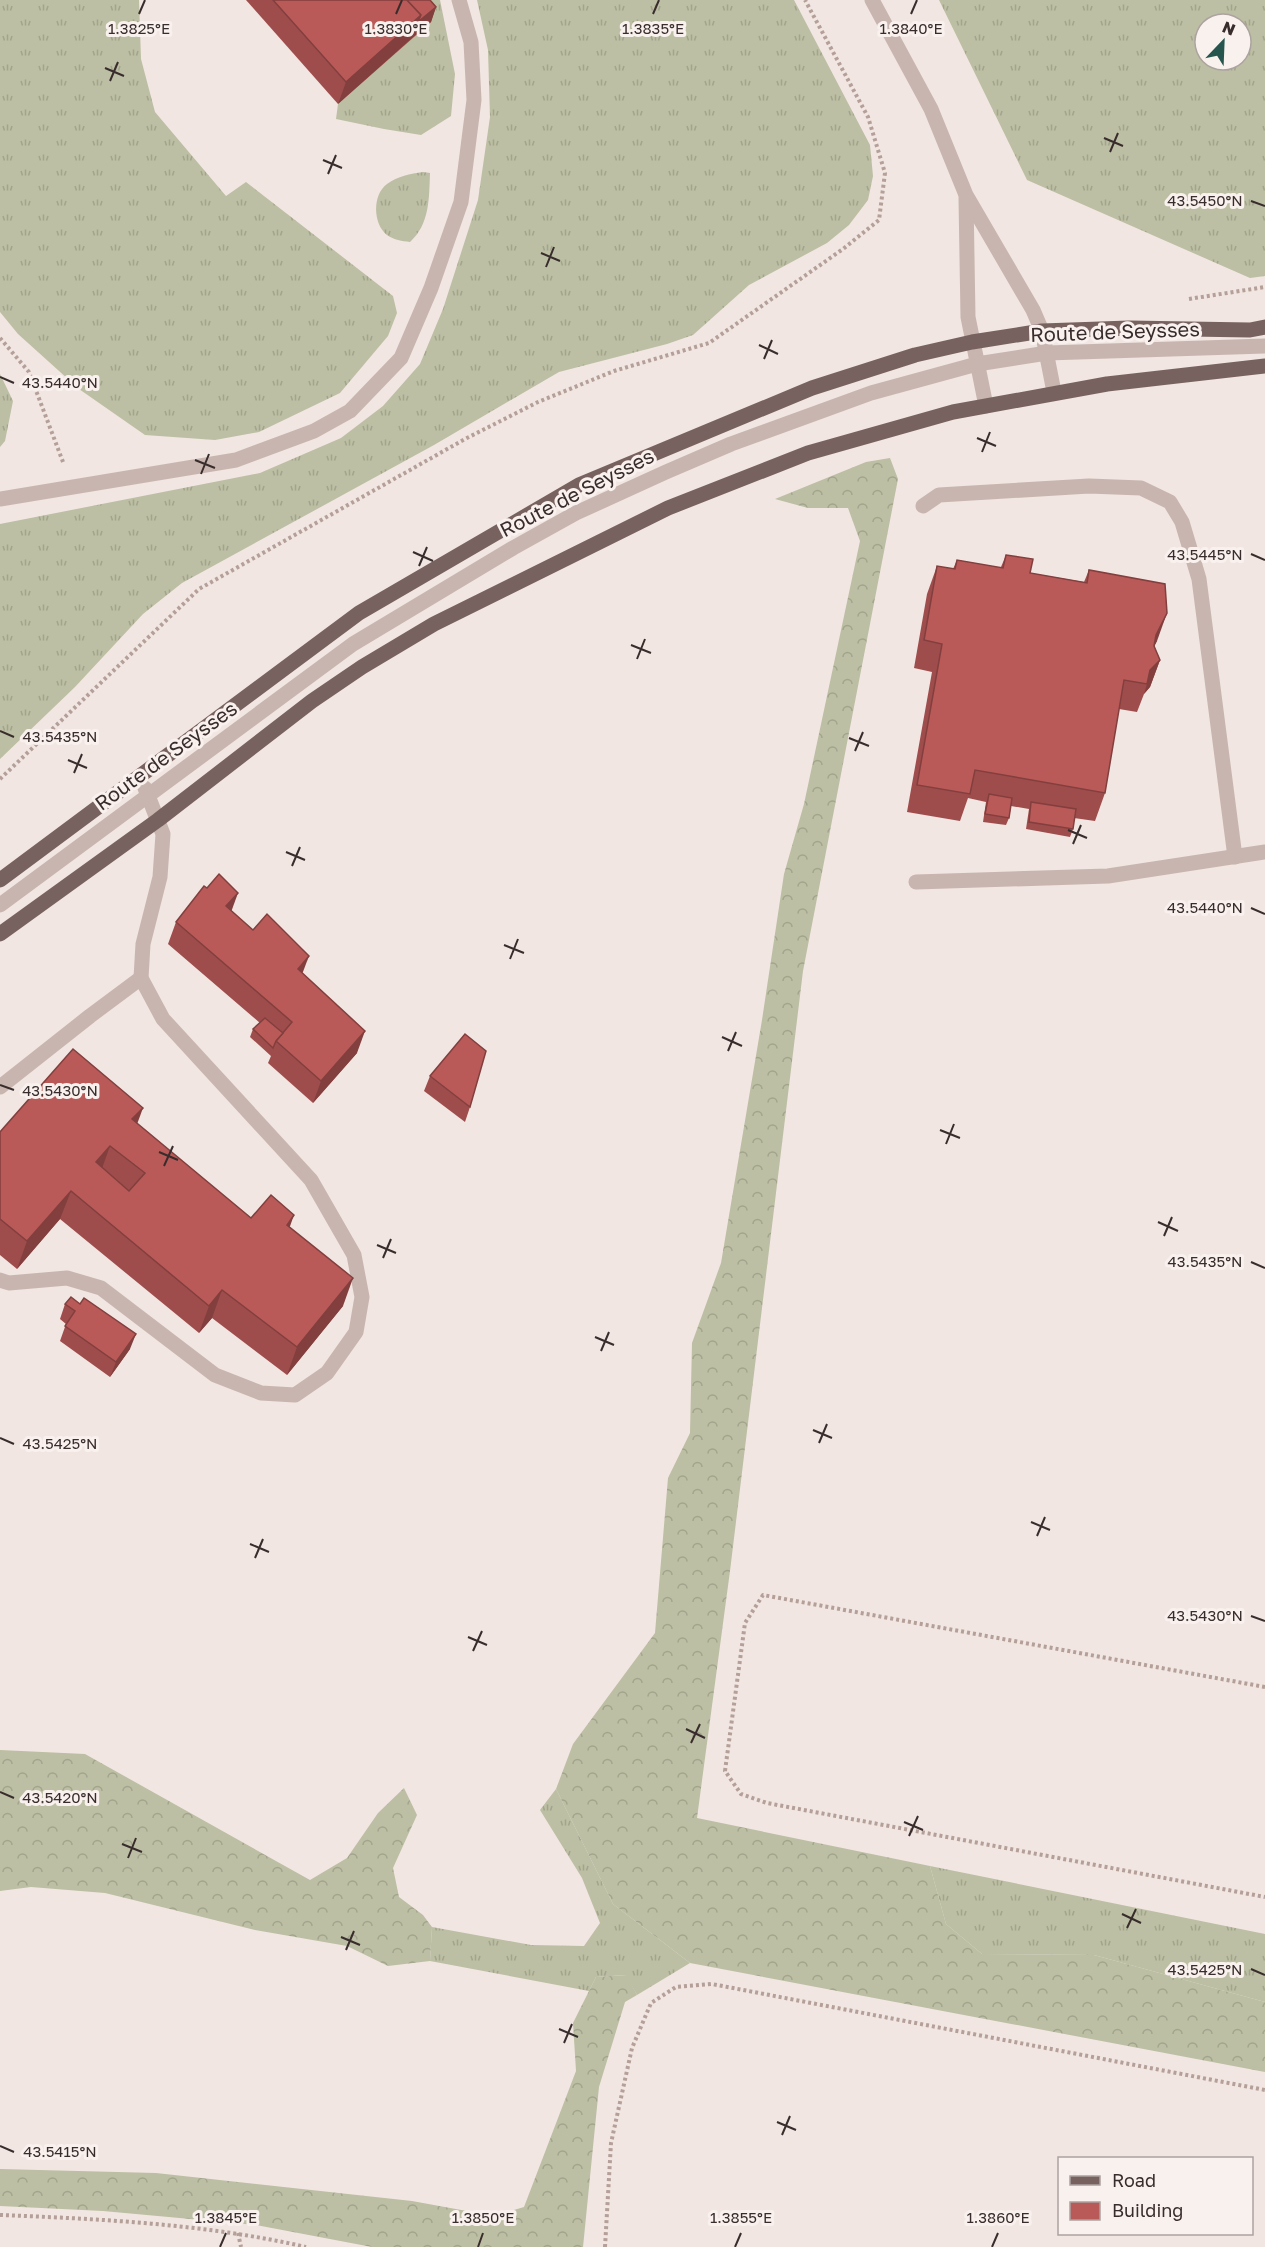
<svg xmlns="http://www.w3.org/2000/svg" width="1265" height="2247" viewBox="0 0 1265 2247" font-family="'Golos Text',sans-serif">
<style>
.grass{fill:url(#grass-tufts);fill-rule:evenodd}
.forest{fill:url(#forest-crowns)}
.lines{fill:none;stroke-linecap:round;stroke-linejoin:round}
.path{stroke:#b49f99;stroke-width:4;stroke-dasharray:3 3;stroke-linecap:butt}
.minor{stroke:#c8b5af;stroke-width:15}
.major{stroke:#78625f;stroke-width:15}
.wall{fill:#9f4d4c}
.shaded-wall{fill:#823f3e}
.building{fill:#b95a58;stroke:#823f3e;stroke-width:1.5;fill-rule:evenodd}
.ticks{fill:none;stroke:#382d2c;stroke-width:2}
.labels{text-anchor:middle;stroke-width:6;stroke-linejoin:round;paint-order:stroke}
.street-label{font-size:20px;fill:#382d2c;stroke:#f9f1ee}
.ticks-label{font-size:15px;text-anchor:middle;fill:#382d2c;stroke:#f9f1ee;stroke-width:6;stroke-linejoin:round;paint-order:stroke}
</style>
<defs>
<pattern id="grass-tufts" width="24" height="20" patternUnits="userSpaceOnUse" patternTransform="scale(1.5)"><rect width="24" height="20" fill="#bcbfa3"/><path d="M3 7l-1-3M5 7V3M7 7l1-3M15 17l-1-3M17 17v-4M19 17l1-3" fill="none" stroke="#a2a48c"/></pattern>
<pattern id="forest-crowns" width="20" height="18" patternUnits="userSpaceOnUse" patternTransform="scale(1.5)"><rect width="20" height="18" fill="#bcbfa3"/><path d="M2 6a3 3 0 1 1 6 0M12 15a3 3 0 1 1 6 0" fill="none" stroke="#a2a48c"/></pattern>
</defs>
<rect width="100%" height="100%" fill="#f1e6e2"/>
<!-- grass -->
<g class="grass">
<polygon points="0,0 139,0 141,59 155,112 226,196 246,182 393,296 397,313 388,336 340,393 259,432 215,440 145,435 79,389 18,334 0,312"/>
<polygon points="411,0 440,0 455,74 451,116 421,135 384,129 336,119 338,104 430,22"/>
<polygon points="477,0 794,0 870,145 873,176 868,200 849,225 827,243 749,285 693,335 667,344 559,372 434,445 182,583 143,614 75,687 0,759 0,524 260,473 341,438 383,406 420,364 443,309 478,200 490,117 488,50"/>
<path d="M939,0h326v276l-15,2 -223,-98zM1205,24h36v36h-36z"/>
<path d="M423,172l7,1c-1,25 0,51 -20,69 -8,-1 -16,-2 -23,-7 -14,-11 -15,-40 0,-51 11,-8 23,-10 36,-12z"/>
<polygon points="0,374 13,401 5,441 0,447"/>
<polygon points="556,1789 613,1904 690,1963 637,1995 626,1975 596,1977 589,1991 430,1961 432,1927 531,1945 584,1946 600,1923 582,1878 540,1810"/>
<polygon points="930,1866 1265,1934 1265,2002 1094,1955 982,1954 946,1924"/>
</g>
<!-- forest -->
<g class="forest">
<polygon points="890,458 898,479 803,971 730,1571 697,1818 930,1866 946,1924 982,1954 1094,1955 1265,2002 1265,2072 690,1963 613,1904 556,1789 573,1744 655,1633 668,1478 690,1433 692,1343 721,1263 762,1020 784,874 804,804 860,541 848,508 808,508 775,499 866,462"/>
<polygon points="0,1750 85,1754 310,1880 347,1858 378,1813 404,1788 417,1815 393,1868 399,1897 423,1915 432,1927 430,1961 388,1966 347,1946 255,1930 105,1893 31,1887 0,1891"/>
<polygon points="627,1975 637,1995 625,2002 599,2087 583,2247 372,2247 256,2225 103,2211 0,2206 0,2169 156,2173 412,2201 494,2216 524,2207 576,2071 573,2023 596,1977"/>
</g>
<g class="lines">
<!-- path -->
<g class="path">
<polyline points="1189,299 1265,287"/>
<polyline points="0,338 29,372 63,462"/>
<polyline points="0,779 199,589 465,439 538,402 614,371 709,343 843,249 879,220 885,173 868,117 805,0"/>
<polyline points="1265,1687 763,1595 745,1623 725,1771 741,1794 767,1803 1265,1897"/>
<path d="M0,2215c102,4 206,9 306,32"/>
<polyline points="238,2233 241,2247"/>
<polyline points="605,2247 611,2143 632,2048 651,2003 676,1987 712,1984 1265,2090"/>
</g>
<!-- minor -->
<g class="minor">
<polyline points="872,0 931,109 966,195 1033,310 1042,331 1054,392"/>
<polyline points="966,198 968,317 986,406"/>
<polyline points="0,499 236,460 314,431 350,411 401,358 431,288 461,202 474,100 471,42 459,0"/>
<polyline points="923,506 939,495 1089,486 1141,488 1170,502 1182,522 1199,579 1235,857"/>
<polyline points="916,882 1108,876 1265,852"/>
<polyline points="0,905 353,644 513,548 576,513 666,472 731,444 871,393 977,364 1047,353 1265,346"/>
<polyline points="0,1087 90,1016 141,978"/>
<polyline points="0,1280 9,1283 67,1278 101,1288 215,1375 261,1393 295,1395 327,1373 356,1332 362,1297 354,1255 311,1180 163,1019 141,978 143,944 160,877 163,834 145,788"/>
</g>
<!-- major -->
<g class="major">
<polyline points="0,880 359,613 579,485 812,388 915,355 972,342 1042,331 1129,328 1250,330 1265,327"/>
<polyline points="0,934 158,820 312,701 362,667 434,624 668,508 808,453 953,412 1107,384 1265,366"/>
</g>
</g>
<!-- wall -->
<g class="wall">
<polygon points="246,0 430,0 436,7 431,22 338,104"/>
<polygon points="1006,555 1030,573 1084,582 1089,570 1157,641 1154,646 1160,660 1150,687 1144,694 1137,712 1119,709 1105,793 1095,821 1074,818 1073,829 1070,837 1026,829 1029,809 1011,806 1009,818 1006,825 983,822 986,802 968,798 960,821 907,812 932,672 914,668 927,594 937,566 953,569 957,560 1000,568 1001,567"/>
<polygon points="231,911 302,974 357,1053 313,1103 268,1063 271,1056 250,1037 253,1029 260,1023 168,944 176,922"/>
<polygon points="430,1076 470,1107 465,1122 424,1091"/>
<polygon points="137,1124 251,1218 290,1227 343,1306 287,1375 212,1318 199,1333 60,1219 17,1269 0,1255 0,1132"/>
<polygon points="65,1304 80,1304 130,1349 110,1377 60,1341 66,1324 60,1319"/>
</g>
<!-- shaded-wall -->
<g class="shaded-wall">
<polygon points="436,7 431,22 413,37 418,22"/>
<polygon points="421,15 413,37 338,104 346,82"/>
<polygon points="1167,613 1157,641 1146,663 1156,635"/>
<polygon points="1160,660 1150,687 1144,694 1147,684 1150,670"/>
<polygon points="238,893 230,915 226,906"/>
<polygon points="309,956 301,977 298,969"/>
<polygon points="365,1031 357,1053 313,1103 321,1081"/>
<polygon points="143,1108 133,1135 132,1119"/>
<polygon points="110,1146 100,1174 96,1162"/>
<polygon points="71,1191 60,1219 17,1269 27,1241"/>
<polygon points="294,1215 284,1243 287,1225"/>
<polygon points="353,1278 343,1306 287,1375 297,1347"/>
<polygon points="222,1290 212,1318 199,1333 209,1306"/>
<polygon points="136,1334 130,1349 110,1377 116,1362"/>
</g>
<!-- building -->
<g class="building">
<polygon points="273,0 407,0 421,15 346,82"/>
<polygon points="407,0 430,0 436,7 418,22 421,15"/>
<polygon points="1006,555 1033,559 1030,573 1087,583 1089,570 1165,584 1167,613 1156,635 1154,646 1160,660 1150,670 1147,684 1124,680 1105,793 975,770 970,794 917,785 942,644 924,640 937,566 955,569 957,560 1003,568"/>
<polygon points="989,794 1012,798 1009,818 985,814"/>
<polygon points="1031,802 1076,809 1073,829 1029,822"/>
<polygon points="219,874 238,893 226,906 253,930 267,914 309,956 298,969 365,1031 321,1081 276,1041 292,1022 176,922 204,886 207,888"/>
<polygon points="265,1018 283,1033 276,1041 273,1048 253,1029"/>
<polygon points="465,1034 486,1051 470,1107 430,1076"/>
<path d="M73,1049l70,59 -11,11 119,99 20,-23 23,20 -7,10 66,53 -56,69 -75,-57 -13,16 -138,-115 -44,50 -27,-22v-87zM110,1146l35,27 -16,18 -33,-29z"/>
<polygon points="71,1297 80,1304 84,1298 136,1334 116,1362 65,1326 75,1311 65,1304"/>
</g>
<!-- ticks -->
<path class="ticks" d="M139,14l6,-14M396,14l6,-14M653,14l6,-14M911,14l6,-14M105,68l19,8M110,81l8,-19M1104,138l19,8M1110,152l8,-19M323,160l19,8M328,174l8,-19M1251,201l14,5M541,253l19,8M546,267l8,-20M759,345l19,9M764,359l8,-19M0,377l14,6M977,438l19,8M982,452l8,-20M195,460l20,8M201,474l8,-20M413,552l20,9M1251,554l14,6M419,566l8,-19M631,645l20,8M637,659l8,-20M0,731l14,6M849,738l20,8M855,751l8,-19M68,760l19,8M74,773l8,-19M1068,830l19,8M1073,844l8,-19M286,852l19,8M292,866l8,-19M1251,908l14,6M504,945l20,8M510,959l8,-20M722,1037l20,9M728,1051l8,-19M0,1085l14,5M940,1130l20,8M946,1144l8,-20M159,1152l19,8M164,1166l9,-20M1158,1222l20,9M1164,1236l8,-19M377,1245l19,8M383,1258l8,-19M1251,1262l14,6M595,1337l19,8M601,1351l8,-19M813,1430l19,8M0,1438l14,6M819,1443l8,-19M1031,1522l19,8M1037,1536l8,-19M250,1544l19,8M255,1558l8,-19M1251,1616l14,5M468,1637l19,8M473,1651l9,-20M686,1729l19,9M691,1743l9,-19M0,1792l14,6M904,1822l19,8M909,1836l9,-20M122,1844l20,8M128,1858l8,-20M1122,1914l19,9M1127,1928l9,-19M341,1937l19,8M346,1950l8,-19M1251,1969l14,6M559,2029l19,8M564,2043l8,-19M777,2122l19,8M782,2135l8,-19M0,2146l14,6M220,2247l6,-14M478,2247l5,-14M735,2247l6,-14M992,2247l6,-14"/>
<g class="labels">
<!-- street labels -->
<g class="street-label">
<text transform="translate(1115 332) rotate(-2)" y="7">Route de Seysses</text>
<text transform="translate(577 493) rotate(-27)" y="7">Route de Seysses</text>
<text transform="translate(166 756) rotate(-36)" y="7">Route de Seysses</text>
</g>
</g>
<g class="ticks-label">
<text x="139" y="34">1.3825°E</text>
<text x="396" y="34">1.3830°E</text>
<text x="653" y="34">1.3835°E</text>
<text x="911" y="34">1.3840°E</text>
<text x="1205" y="206">43.5450°N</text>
<text x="60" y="388">43.5440°N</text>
<text x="1205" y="560">43.5445°N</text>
<text x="60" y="742">43.5435°N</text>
<text x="1205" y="913">43.5440°N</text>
<text x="60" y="1096">43.5430°N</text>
<text x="1205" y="1267">43.5435°N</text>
<text x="60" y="1449">43.5425°N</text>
<text x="1205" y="1621">43.5430°N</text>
<text x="60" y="1803">43.5420°N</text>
<text x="1205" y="1975">43.5425°N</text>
<text x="60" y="2157">43.5415°N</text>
<text x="226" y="2223">1.3845°E</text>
<text x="483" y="2223">1.3850°E</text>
<text x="741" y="2223">1.3855°E</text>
<text x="998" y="2223">1.3860°E</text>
</g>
<!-- legend -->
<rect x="1058" y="2157" width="195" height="78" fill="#f9f1ee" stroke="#aca3a0" stroke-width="1.5"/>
<rect x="1070" y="2176" width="30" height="9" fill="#78625f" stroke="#aca3a0" stroke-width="1.5"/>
<text x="1112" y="2187" font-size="18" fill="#382d2c">Road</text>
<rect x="1070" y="2202" width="30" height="18" fill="#b95a58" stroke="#aca3a0" stroke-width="1.5"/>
<text x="1112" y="2217" font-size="18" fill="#382d2c">Building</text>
<!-- north arrow -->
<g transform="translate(1223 42) rotate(23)"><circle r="28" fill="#f9f1ee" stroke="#aca3a0" stroke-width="1.5"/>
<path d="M0-4.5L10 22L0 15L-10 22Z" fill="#26554e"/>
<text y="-9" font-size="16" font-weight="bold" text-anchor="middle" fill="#382d2c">N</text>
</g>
</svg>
